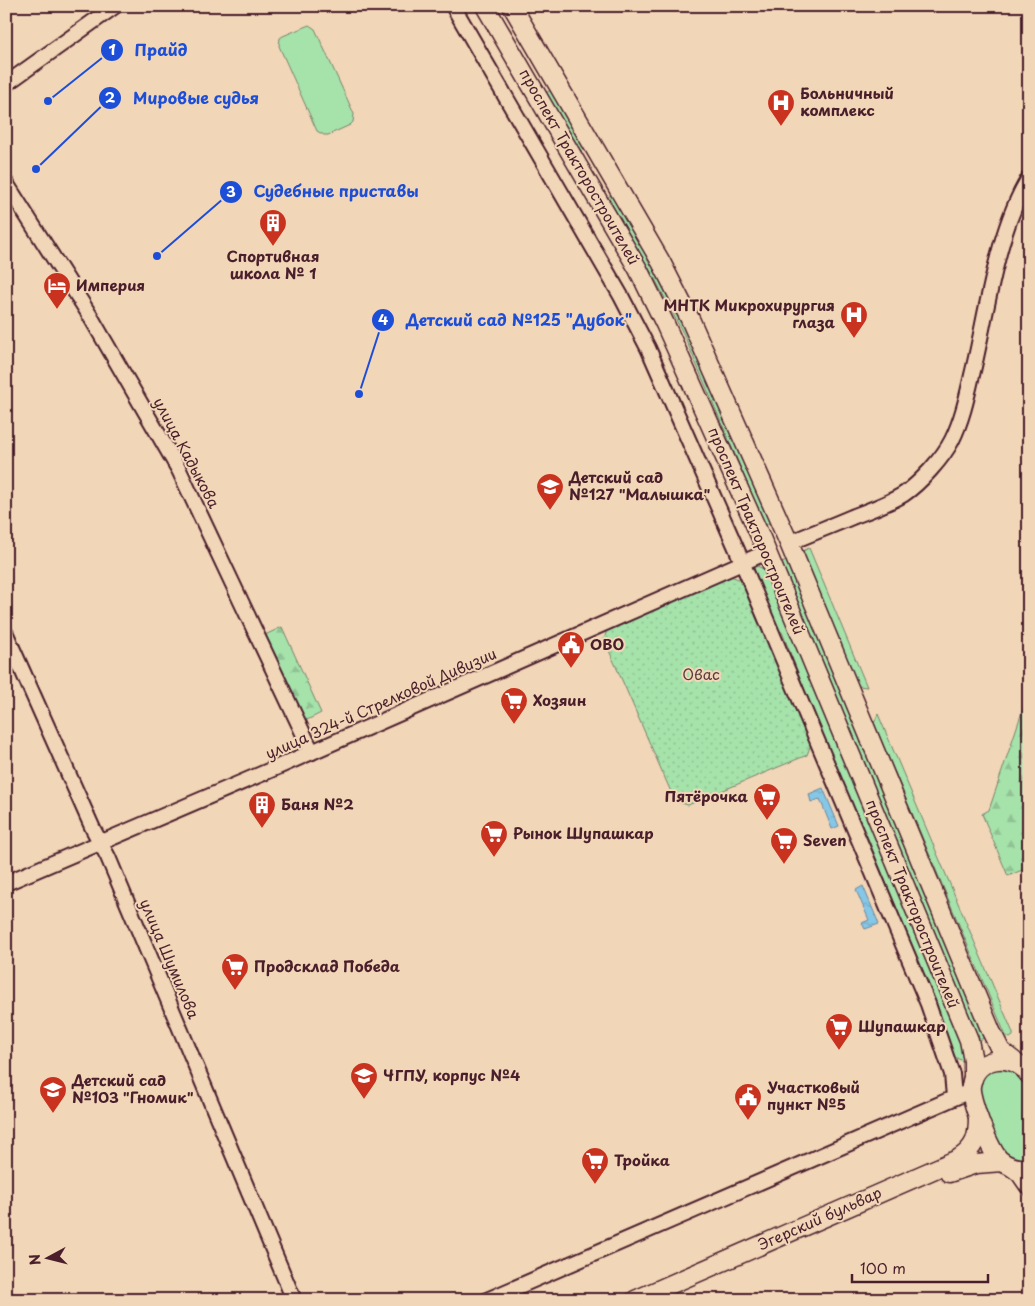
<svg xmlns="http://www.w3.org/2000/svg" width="1035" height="1306" viewBox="0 0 1035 1306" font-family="'Playpen Sans',sans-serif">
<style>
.grass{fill:#a5e3ab;stroke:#78816b}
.forest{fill:url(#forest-firs);stroke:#78816b}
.park{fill:url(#park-dots);stroke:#78816b}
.water{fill:url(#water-ripples);stroke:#6d849b}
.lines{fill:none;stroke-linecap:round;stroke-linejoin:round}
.minor-casing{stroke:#4a1f2b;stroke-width:18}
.major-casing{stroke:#4a1f2b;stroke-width:21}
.minor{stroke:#f1d6b8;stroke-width:14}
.major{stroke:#f1d6b8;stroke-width:18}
.labels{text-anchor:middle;stroke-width:4;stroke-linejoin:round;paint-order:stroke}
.poi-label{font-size:15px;font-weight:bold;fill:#4a1f2b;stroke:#f1d6b8;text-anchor:start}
.street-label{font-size:15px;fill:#4a1f2b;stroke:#f1d6b8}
.park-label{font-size:15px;fill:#583c3e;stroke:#f1d6b8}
.leader{fill:none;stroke:#1d4ed8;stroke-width:2}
.callout-dot{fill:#1d4ed8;stroke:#f1d6b8;stroke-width:2}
.mark-label{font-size:15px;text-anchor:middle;font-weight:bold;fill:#fff}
.callout-label{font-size:16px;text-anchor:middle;font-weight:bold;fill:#1d4ed8;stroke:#f1d6b8;stroke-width:4;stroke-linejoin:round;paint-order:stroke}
</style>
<defs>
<pattern id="forest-firs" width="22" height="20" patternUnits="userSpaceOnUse" patternTransform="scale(1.25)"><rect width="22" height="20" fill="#a5e3ab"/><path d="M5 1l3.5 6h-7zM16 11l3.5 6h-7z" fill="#90c293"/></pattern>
<pattern id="park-dots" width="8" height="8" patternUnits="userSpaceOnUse" patternTransform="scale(1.25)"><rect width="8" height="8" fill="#a5e3ab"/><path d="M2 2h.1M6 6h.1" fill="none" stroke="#90c293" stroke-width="1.8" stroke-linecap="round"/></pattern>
<pattern id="water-ripples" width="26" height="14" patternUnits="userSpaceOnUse" patternTransform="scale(1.25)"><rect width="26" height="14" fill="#85c7e6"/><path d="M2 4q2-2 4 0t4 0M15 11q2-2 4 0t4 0" fill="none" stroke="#74aac5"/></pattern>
</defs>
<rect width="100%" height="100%" fill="#f1d6b8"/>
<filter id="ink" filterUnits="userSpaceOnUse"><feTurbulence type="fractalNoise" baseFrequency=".02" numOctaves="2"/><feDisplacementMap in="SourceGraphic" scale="10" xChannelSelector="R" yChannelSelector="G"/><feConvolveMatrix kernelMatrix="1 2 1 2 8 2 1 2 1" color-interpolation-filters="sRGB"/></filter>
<g filter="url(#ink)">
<!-- grass -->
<g class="grass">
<polygon points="309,25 315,29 354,114 353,122 350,125 328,135 324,135 317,131 279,46 280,38 283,36"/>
<polygon points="552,89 587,148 581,151 546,93"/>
<polygon points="613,194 662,278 719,400 770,523 765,525 684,335 656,281 608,197"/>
<polygon points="809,548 867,687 858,686 803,551"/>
<polygon points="786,561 987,1037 979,1040 782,563"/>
<polygon points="757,566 764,569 963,1047 964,1062 951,1055 930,1002 933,997 865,831 858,830 828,755 829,751 782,632 776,630 751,570"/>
<polygon points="878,714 1013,1033 1013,1036 1010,1038 1006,1036 874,723"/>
<polygon points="1011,1066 1025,1078 1029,1086 1029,1162 1022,1163 999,1151 976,1094 977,1082 989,1069"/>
</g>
<!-- forest -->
<g class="forest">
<polygon points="282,627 321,713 305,721 265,635"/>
<polygon points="1029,691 1029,867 1008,876 982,814 989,810"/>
</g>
<!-- park -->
<polygon class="park" points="731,576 743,581 811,744 807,755 688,805 675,801 604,639 607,630"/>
<!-- water -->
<g class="water">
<polygon points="823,788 839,826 832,829 820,799 811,802 809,794"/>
<polygon points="863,886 879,924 865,929 862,923 869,920 856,890"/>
</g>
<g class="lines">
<defs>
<g id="minor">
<polyline points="453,6 621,296 648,348 737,550 928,1004 952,1074 954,1097"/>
<polyline points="6,84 115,6"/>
<polyline points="6,183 89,314 179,470 312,752"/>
<path d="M789,543c21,-9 42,-17 63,-26 18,-7 36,-13 52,-23 16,-11 39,-36 48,-54 10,-20 15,-43 20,-65 15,-61 24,-143 57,-197"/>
<polyline points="6,634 93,829 108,857 294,1300"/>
<polyline points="6,883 280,766 767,552"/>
<polyline points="487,1300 963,1094"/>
</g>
<g id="major">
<polyline points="485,6 638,269 665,324 761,538 969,1040 973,1061 973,1079"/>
<polyline points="512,6 661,262 690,319 789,543 991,1031 1001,1051 1014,1061"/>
<path d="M1029,1075c-16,-24 -54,-19 -58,11 -2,12 19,66 29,74 8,7 19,9 29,8"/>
<polyline points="1012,1167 1020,1173 1029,1186"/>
<polyline points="949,1173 976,1164 1002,1162"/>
<path d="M635,1300l323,-141c18,-11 20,-23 20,-42"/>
</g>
</defs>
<!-- minor casing -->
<use href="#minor" class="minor-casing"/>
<!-- major casing -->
<use href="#major" class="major-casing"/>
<!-- minor -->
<use href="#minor" class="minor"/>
<!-- major -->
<use href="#major" class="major"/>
</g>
</g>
<!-- icons -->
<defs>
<symbol id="hospital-pin" viewBox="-11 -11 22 30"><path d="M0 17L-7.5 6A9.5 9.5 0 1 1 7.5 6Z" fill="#c8321e" stroke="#f1d6b8"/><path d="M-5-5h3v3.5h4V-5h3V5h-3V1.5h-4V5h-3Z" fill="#fff"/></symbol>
<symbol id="building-pin" viewBox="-11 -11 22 30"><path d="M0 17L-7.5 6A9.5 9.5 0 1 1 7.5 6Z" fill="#c8321e" stroke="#f1d6b8"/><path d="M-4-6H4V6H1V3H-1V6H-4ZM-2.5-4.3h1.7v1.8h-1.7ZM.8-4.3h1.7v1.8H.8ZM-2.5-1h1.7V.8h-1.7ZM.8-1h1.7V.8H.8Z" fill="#fff"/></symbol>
<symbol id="hotel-pin" viewBox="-11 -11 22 30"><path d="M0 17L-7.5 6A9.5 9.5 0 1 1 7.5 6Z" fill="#c8321e" stroke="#f1d6b8"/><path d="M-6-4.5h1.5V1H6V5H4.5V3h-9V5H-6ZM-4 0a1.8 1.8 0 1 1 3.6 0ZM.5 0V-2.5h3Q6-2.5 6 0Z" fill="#fff"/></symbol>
<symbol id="school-pin" viewBox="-11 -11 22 30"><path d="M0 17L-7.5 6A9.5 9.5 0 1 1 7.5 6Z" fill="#c8321e" stroke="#f1d6b8"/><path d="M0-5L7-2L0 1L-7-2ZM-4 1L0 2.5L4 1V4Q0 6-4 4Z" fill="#fff"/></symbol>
<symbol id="civic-pin" viewBox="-11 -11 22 30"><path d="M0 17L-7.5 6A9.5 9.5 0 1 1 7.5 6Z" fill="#c8321e" stroke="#f1d6b8"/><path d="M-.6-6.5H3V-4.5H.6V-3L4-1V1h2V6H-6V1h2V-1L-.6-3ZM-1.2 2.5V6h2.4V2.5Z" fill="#fff"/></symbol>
<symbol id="supermarket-pin" viewBox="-11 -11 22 30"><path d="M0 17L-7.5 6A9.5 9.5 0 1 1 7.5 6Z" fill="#c8321e" stroke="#f1d6b8"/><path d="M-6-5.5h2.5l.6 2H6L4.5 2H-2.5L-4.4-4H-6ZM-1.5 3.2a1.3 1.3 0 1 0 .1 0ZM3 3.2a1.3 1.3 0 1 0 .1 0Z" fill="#fff"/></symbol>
<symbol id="university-pin" viewBox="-11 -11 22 30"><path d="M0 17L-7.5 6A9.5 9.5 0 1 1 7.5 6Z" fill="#c8321e" stroke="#f1d6b8"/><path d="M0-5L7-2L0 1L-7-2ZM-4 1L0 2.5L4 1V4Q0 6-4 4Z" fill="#fff"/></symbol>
</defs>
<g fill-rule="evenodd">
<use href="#hospital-pin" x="765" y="87" width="32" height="43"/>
<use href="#building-pin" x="257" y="207" width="32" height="43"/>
<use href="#hotel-pin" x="41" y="270" width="32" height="43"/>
<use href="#hospital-pin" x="838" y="299" width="32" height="43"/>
<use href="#school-pin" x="534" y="471" width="32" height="43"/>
<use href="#civic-pin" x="555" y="629" width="32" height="43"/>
<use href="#supermarket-pin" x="498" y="685" width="32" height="43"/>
<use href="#supermarket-pin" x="751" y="781" width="32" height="43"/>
<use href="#building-pin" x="246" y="789" width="32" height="43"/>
<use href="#supermarket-pin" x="478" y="818" width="32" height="43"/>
<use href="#supermarket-pin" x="768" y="825" width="32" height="43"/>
<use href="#supermarket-pin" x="219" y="951" width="32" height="43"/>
<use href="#supermarket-pin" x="823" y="1011" width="32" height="43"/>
<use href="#university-pin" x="348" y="1060" width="32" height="43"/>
<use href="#school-pin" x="37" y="1074" width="32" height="43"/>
<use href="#civic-pin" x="732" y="1081" width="32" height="43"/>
<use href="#supermarket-pin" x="579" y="1145" width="32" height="43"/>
</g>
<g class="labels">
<!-- poi labels -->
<g class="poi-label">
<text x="800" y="99">Больничный<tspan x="800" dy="17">комплекс</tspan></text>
<text x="273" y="262" text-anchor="middle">Спортивная<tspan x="273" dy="17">школа № 1</tspan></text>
<text x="76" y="291">Империя</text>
<text x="835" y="311" text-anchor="end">МНТК Микрохирургия<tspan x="835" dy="17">глаза</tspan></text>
<text x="569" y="483">Детский сад<tspan x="569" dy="17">№127 "Малышка"</tspan></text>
<text x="590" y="650">ОВО</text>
<text x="533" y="706">Хозяин</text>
<text x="748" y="802" text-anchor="end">Пятёрочка</text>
<text x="281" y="810">Баня №2</text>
<text x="513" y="839">Рынок Шупашкар</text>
<text x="803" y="846">Seven</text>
<text x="254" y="972">Продсклад Победа</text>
<text x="858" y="1032">Шупашкар</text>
<text x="383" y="1081">ЧГПУ, корпус №4</text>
<text x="72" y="1086">Детский сад<tspan x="72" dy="17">№103 "Гномик"</tspan></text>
<text x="767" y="1093">Участковый<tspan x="767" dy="17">пункт №5</tspan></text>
<text x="614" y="1166">Тройка</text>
</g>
<!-- street labels -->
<g class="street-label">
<text transform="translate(579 167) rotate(60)" y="5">проспект Тракторостроителей</text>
<text transform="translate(186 453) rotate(62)" y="5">улица Кадыкова</text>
<text transform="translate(756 531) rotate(67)" y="5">проспект Тракторостроителей</text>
<text transform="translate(381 704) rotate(-24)" y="5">улица 324-й Стрелковой Дивизии</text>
<text transform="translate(912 904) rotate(68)" y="5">проспект Тракторостроителей</text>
<text transform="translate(169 959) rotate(67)" y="5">улица Шумилова</text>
<text transform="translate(820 1219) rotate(-24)" y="5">Эгерский бульвар</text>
</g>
<!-- park labels -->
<g class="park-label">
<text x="701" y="680">Овас</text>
</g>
</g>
<!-- callouts -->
<path class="leader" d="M48 101L112 50M36 169L110 98M157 256L231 192M359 394L383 320"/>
<g class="callout-dot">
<circle cx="48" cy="101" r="5"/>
<circle cx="36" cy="169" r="5"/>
<circle cx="157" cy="256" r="5"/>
<circle cx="359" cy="394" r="5"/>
<circle cx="112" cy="50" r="12"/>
<circle cx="110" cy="98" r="12"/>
<circle cx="231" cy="192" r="12"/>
<circle cx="383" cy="320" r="12"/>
</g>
<g class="mark-label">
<text x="112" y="55">1</text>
<text x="110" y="103">2</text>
<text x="231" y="197">3</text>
<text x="383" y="325">4</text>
</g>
<g class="callout-label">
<text x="161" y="56">Прайд</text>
<text x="196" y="104">Мировые судья</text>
<text x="336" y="197">Судебные приставы</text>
<text x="519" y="326">Детский сад №125 "Дубок"</text>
</g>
<!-- margin -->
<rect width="1035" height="1306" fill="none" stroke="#f1d6b8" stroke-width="25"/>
<rect x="12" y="12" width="1010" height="1281" fill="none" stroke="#4a1f2b" stroke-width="2" filter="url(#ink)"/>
<!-- north arrow -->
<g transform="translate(48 1258) rotate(263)" stroke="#f1d6b8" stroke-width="4" paint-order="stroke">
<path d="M0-4L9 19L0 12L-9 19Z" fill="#4a1f2b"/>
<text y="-8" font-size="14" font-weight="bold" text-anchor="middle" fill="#4a1f2b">N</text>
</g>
<!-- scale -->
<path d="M852 1274v8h136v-8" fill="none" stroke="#4a1f2b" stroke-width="2.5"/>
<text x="860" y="1274" font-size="15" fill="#4a1f2b" stroke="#f1d6b8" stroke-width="4" paint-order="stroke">100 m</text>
</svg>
